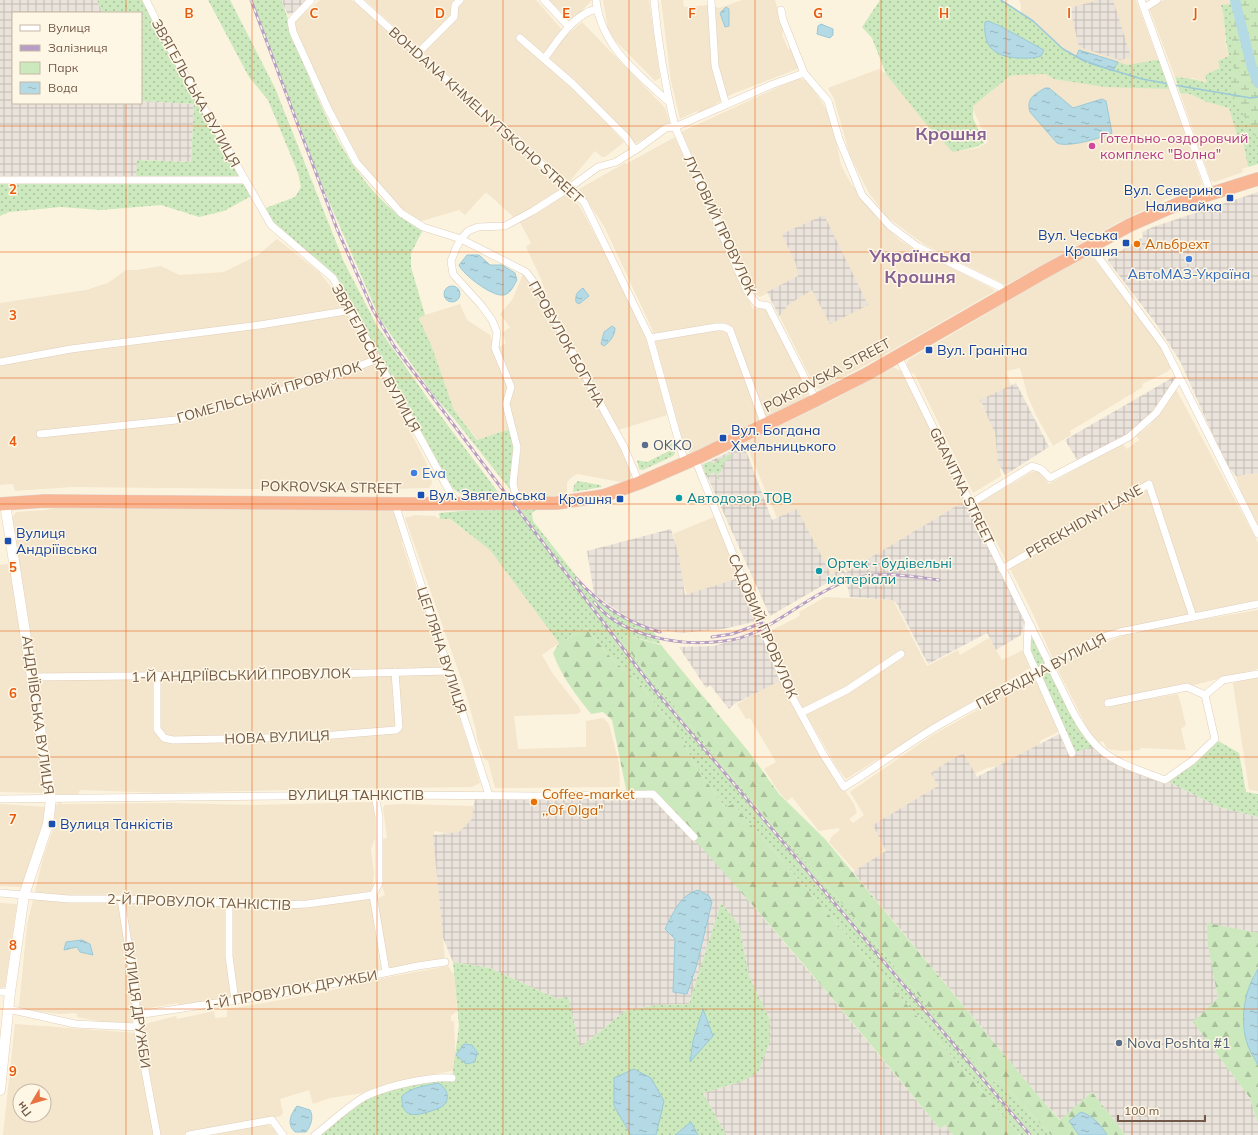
<svg xmlns="http://www.w3.org/2000/svg" width="1258" height="1135" viewBox="0 0 1258 1135" font-family="Mulish,sans-serif">
<style>
.residential{fill:#f4e5cd;fill-rule:evenodd}
.industrial{fill:url(#industrial-grid)}
.green{fill:url(#green-dots)}
.forest{fill:url(#forest-firs)}
.wetland{fill:url(#wetland-marsh)}
.water{fill:url(#water-ripples);stroke:#9ac9d7}
.lines{fill:none;stroke-linecap:round;stroke-linejoin:round}
.stream{stroke:#9ac9d7;stroke-width:1.5}
.river{stroke:#b4dae5;stroke-width:10}
.street-casing{stroke:#e0cfbb;stroke-width:8}
.secondary-casing{stroke:#e5d1b9;stroke-width:11}
.highway-casing{stroke:#e0dad7;stroke-width:14}
.street{stroke:#fff;stroke-width:7}
.secondary{stroke:#fff;stroke-width:10}
.highway{stroke:#f8b694;stroke-width:13}
.rail-casing{stroke:#b69ec4;stroke-width:3}
.rail{stroke:#fff7e5;stroke-width:1.5;stroke-dasharray:4.5;stroke-linecap:butt}
.grid{fill:none;stroke:#e8590c;stroke-width:1;stroke-opacity:0.55}
.hotel-dot{fill:#d1479c;stroke:#fff7e5;stroke-width:1.5}
.transit-dot{fill:#1a4fb4;stroke:#fff7e5;stroke-width:1.5}
.food-dot{fill:#e8710a;stroke:#fff7e5;stroke-width:1.5}
.shop-dot{fill:#3f7fe0;stroke:#fff7e5;stroke-width:1.5}
.service-dot{fill:#5c6f8a;stroke:#fff7e5;stroke-width:1.5}
.culture-dot{fill:#0f9aa8;stroke:#fff7e5;stroke-width:1.5}
.labels{text-anchor:middle;stroke-width:3;stroke-linejoin:round;paint-order:stroke}
.street-label{font-size:14px;fill:#725947;stroke:#fff7e5}
.hotel-label{font-size:14px;fill:#b23c85;stroke:#fff7e5;text-anchor:start}
.transit-label{font-size:14px;fill:#164399;stroke:#fff7e5;text-anchor:start}
.food-label{font-size:14px;fill:#c56008;stroke:#fff7e5;text-anchor:start}
.shop-label{font-size:14px;fill:#366cbe;stroke:#fff7e5}
.service-label{font-size:14px;fill:#4e5e75;stroke:#fff7e5;text-anchor:start}
.culture-label{font-size:14px;fill:#0d838f;stroke:#fff7e5;text-anchor:start}
.district-label{font-size:18px;font-weight:bold;fill:#886296;stroke:#fff7e5}
.grid-label{font-size:13px;text-anchor:middle;font-weight:bold;fill:#e8590c;stroke:#fff7e5;stroke-width:3;stroke-linejoin:round;paint-order:stroke}
</style>
<defs>
<pattern id="industrial-grid" width="8" height="8" patternUnits="userSpaceOnUse"><rect width="8" height="8" fill="#eae3db"/><path d="M0 4h8M4 0v8" fill="none" stroke="#c2bbb3"/></pattern>
<pattern id="green-dots" width="8" height="8" patternUnits="userSpaceOnUse"><rect width="8" height="8" fill="#cce9be"/><path d="M2 2h.1M6 6h.1" fill="none" stroke="#aac09c" stroke-width="1.8" stroke-linecap="round"/></pattern>
<pattern id="forest-firs" width="22" height="20" patternUnits="userSpaceOnUse"><rect width="22" height="20" fill="#cce9be"/><path d="M5 1l3.5 6h-7zM16 11l3.5 6h-7z" fill="#aac09c"/></pattern>
<pattern id="wetland-marsh" width="20" height="14" patternUnits="userSpaceOnUse"><rect width="20" height="14" fill="#cce9be"/><path d="M1 5h8M5 5V1M11 12h8M15 12V8" fill="none" stroke="#aac09c"/></pattern>
<pattern id="water-ripples" width="26" height="14" patternUnits="userSpaceOnUse"><rect width="26" height="14" fill="#b4dae5"/><path d="M2 4q2-2 4 0t4 0M15 11q2-2 4 0t4 0" fill="none" stroke="#97b4bb"/></pattern>
</defs>
<rect width="100%" height="100%" fill="#fcf3de"/>
<!-- residential -->
<g class="residential">
<polygon points="320,0 352,0 579,205 609,261 646,338 667,415 618,430 550,305 541,279 526,247 531,243 521,224 486,192 465,215 459,210 418,222 398,206 362,166 352,150 325,96 296,29 295,23 298,18"/>
<polygon points="365,0 536,0 564,32 540,58 578,92 624,142 605,157 602,157 595,151 569,182"/>
<polygon points="549,0 592,0 573,20 570,20"/>
<polygon points="603,0 649,0 660,78 655,81 611,36 608,29"/>
<polygon points="661,0 683,0 684,7 708,5 719,8 742,0 775,0 783,28 782,35 788,49 791,48 800,68 732,94 700,114 697,111 680,119 671,81"/>
<polygon points="1019,0 1136,0 1183,127 1202,184 1196,189 1166,199 1119,222 1006,285 925,245 887,217 869,193 850,156 834,99 828,88 879,69 888,75 944,142 958,151 978,148 988,142 970,103 987,95 1010,76 1014,75 1021,14 1021,5"/>
<polygon points="1164,0 1231,0 1231,4 1221,5 1224,19 1226,47 1229,56 1207,83 1193,78 1187,79 1175,77 1149,8"/>
<polygon points="582,22 665,108 670,123 635,144 554,63 550,58 552,53 565,37"/>
<polygon points="799,79 807,80 825,107 833,125 841,165 850,182 880,222 901,241 914,249 991,288 995,291 879,358 821,389 815,388 811,382 812,381 768,293 760,297 751,290 723,222 681,132 783,85"/>
<polygon points="1180,93 1190,94 1207,102 1229,108 1239,142 1243,141 1248,167 1242,169 1243,172 1215,182 1211,181"/>
<polygon points="675,137 753,309 763,308 766,309 809,393 806,397 693,453 685,450 652,329 604,226 579,189 625,163 626,164"/>
<polygon points="277,239 319,272 335,292 388,388 426,462 432,483 429,488 356,490 72,487 15,491 13,484 0,485 0,303 86,290 108,283 126,270 137,270 161,266 179,275 224,272 258,255"/>
<polygon points="1090,254 1160,343 1171,368 1167,372 1142,384 1143,387 1070,431 1071,435 1053,446 1036,415 1028,397 1020,368 1006,371 1011,386 981,404 994,429 1001,476 973,493 914,373 912,374 907,365 908,360 988,313 1026,289"/>
<polygon points="523,274 532,281 614,434 632,474 630,480 620,482 578,474 573,476 567,482 567,495 520,498 517,491 517,470 521,451 512,428 478,440 454,410 431,346 419,317 460,304 467,320 490,335 495,349 506,343 502,333 510,327 500,314 512,300"/>
<polygon points="893,367 901,371 963,496 964,504 849,576 844,568 831,575 796,510 777,518 745,442 835,399"/>
<polygon points="1176,389 1258,543 1258,600 1114,630 1092,638 1096,646 1135,631 1258,610 1258,669 1118,704 1178,694 1186,725 1181,729 1186,750 1140,748 1140,750 1122,751 1107,749 1103,741 1098,743 1093,740 1057,668 1033,614 977,504 1032,472 1039,471 1049,484 1123,444 1127,449 1139,440 1136,436 1149,426 1159,414"/>
<polygon points="1258,473 1258,526 1242,495 1236,476"/>
<polygon points="64,506 391,511 394,513 403,541 402,543 470,750 480,783 472,787 324,789 165,793 80,790 78,795 56,794 12,519 16,512 45,510"/>
<polygon points="415,515 435,516 437,518 449,519 490,550 559,643 542,655 553,674 579,707 581,712 577,714 514,716 518,749 586,747 586,721 603,718 609,724 619,764 620,787 495,788 488,761 484,759 477,739 476,730 464,687 405,518"/>
<polygon points="714,517 742,583 687,595 671,541 675,540 673,534"/>
<polygon points="12,563 47,793 0,792 0,565"/>
<polygon points="825,597 893,600 927,666 958,650 960,655 989,638 1002,660 1023,650 1030,668 941,720 846,779 836,766 802,707 768,634 770,631 798,617 800,615 799,612"/>
<polygon points="1258,677 1258,791 1249,790 1233,683"/>
<polygon points="780,678 833,773 854,804 857,813 849,819 853,823 864,815 850,792 931,736 1032,679 1038,679 1060,731 1040,741 1039,747 1004,765 987,768 972,775 962,756 932,774 938,787 874,827 886,852 855,871 829,842 832,836 840,830 838,828 819,831 792,797 787,801 778,791 764,769 776,762 750,718 746,719 737,704"/>
<polygon points="60,802 62,804 170,803 253,805 372,802 376,822 375,838 371,849 374,873 371,903 380,969 298,988 179,1006 178,1003 143,1009 134,1011 134,1020 130,1023 102,1022 77,1017 77,1014 74,1013 60,1014 26,1010 19,1007 27,925 43,858 55,824 53,822 55,806"/>
<polygon points="0,804 46,807 41,835 23,884 20,887 0,886"/>
<polygon points="402,804 475,806 474,819 459,836 434,831 437,876 445,960 389,969 377,899 385,895 382,886 383,839 387,838 383,808 385,805"/>
<polygon points="0,903 17,904 5,987 0,988"/>
<polygon points="448,966 454,975 456,995 457,1011 451,1016 451,1021 454,1021 456,1070 385,1084 363,1093 330,1098 313,1104 309,1090 280,1099 283,1113 281,1116 182,1135 160,1135 141,1025 176,1016 177,1019 214,1011 215,1018 227,1017 227,1009 317,994 373,980"/>
<path d="M15,1024l122,9 18,102h-152zM20,1091h24v24h-24z"/>
<polygon points="267,1124 274,1129 277,1135 213,1135"/>
</g>
<!-- industrial -->
<g class="industrial">
<polygon points="0,0 97,0 103,13 13,13 13,103 141,103 141,101 194,104 191,162 141,160 136,180 0,180"/>
<polygon points="281,0 306,0 295,11 288,15"/>
<polygon points="1099,0 1113,0 1131,57 1120,60 1079,47 1070,8"/>
<polygon points="1258,192 1258,473 1236,476 1226,464 1180,361 1157,325 1108,261 1109,258 1143,237 1142,232 1153,227"/>
<polygon points="824,215 868,305 830,324 812,290 789,304 779,316 767,292 798,276 796,264 782,234"/>
<polygon points="1177,375 1179,379 1145,424 1079,463 1065,440"/>
<polygon points="1016,383 1049,447 1005,475 998,463 995,433 980,400"/>
<polygon points="744,445 772,520 797,509 831,575 842,568 845,573 960,504 970,504 1026,616 1021,635 996,650 987,633 928,664 897,604 892,600 850,597 844,573 770,616 702,465"/>
<polygon points="671,529 679,557 685,595 743,577 758,621 723,629 682,633 652,629 628,618 594,594 587,551"/>
<polygon points="763,633 783,679 734,704 729,709 710,685 706,688 679,647 713,646"/>
<polygon points="1063,732 1094,746 1114,761 1165,780 1219,807 1258,817 1258,933 1207,924 1218,999 1193,1022 1250,1098 1258,1124 1258,1135 1126,1135 1092,1092 1061,1120 1040,1098 853,872 886,851 873,825 938,786 931,773 943,765 963,753 977,777"/>
<polygon points="653,794 708,853 834,1001 940,1129 945,1125 953,1135 726,1135 703,1093 743,1081 770,1020 749,976 739,925 721,903 689,1004 657,1005 625,1011 580,1048 557,999 490,968 453,962 443,938 433,835 459,832 472,819 475,795"/>
</g>
<!-- green -->
<g class="green">
<polygon points="97,0 146,0 253,195 224,211 199,217 161,205 101,210 61,207 9,212 0,216 0,180 136,180 137,160 191,162 194,104 141,101 141,13 103,13"/>
<path d="M208,0h22l45,88 69,174 33,64 54,77 70,93c-17,0 -37,5 -49,-9l-86,-154 -20,-41 -12,-16 -15,-15 -34,-26 -17,-17 -5,-9 32,-12 6,-10 -3,-14 -30,-73 -19,-23z"/>
<path d="M252,0h29c5,12 8,23 12,34 26,71 59,160 130,196l-12,23v14l14,48 -6,3 12,27 23,65 23,30 33,-11 5,25 -5,33 2,5 -57,-72 -21,-24 -54,-77 -69,-159z"/>
<polygon points="880,0 1001,0 1033,21 1063,49 1088,62 1113,71 1118,62 1128,65 1162,59 1172,89 1105,87 1054,79 1046,74 1014,75 1010,76 973,106 973,118 984,143 976,147 953,152 927,125 886,74 872,38 862,27"/>
<path d="M1231,0h27v164l-10,3 -5,-26 -4,1 -10,-34 -22,-6 -17,-8 -10,-1 -5,-16c11,1 21,2 32,6l-2,-8 15,-7 -2,-7 11,-5c-5,-17 -3,-34 -8,-51l9,-1z"/>
<polygon points="671,439 675,453 673,456 643,470 639,469 637,460 647,462 671,450 668,440"/>
<polygon points="732,453 731,457 724,462 721,472 717,474 720,482 714,472 708,475 706,478 703,464 708,462 714,463"/>
<polygon points="578,481 600,485 602,487 573,492 574,485"/>
<polygon points="484,509 536,510 532,513 533,521 585,587 605,604 628,618 652,629 661,644 628,636 620,640 778,832 818,875 911,986 990,1082 1000,1081 1051,1135 1020,1135 733,804 725,807 696,767 681,737 640,684 612,659 586,628 559,643 490,550 450,519 440,519 439,513"/>
<polygon points="1034,632 1094,746 1072,753 1027,651"/>
<polygon points="1215,739 1239,753 1246,792 1258,794 1258,817 1219,807 1165,780"/>
<polygon points="721,903 739,925 749,976 770,1020 770,1041 758,1072 743,1081 703,1093 726,1135 315,1135 358,1102 385,1090 452,1078 459,1026 453,962 490,968 557,999 568,997 580,1048 625,1011 657,1005 689,1004"/>
</g>
<!-- forest -->
<g class="forest">
<path d="M586,628l26,31 28,25 41,53 15,30 29,40 8,-3 287,331h-67l-8,-10 -5,4c-93,-114 -187,-227 -287,-335h-26l-15,-74 -9,-8 -12,2c-15,-19 -30,-38 -38,-61l6,-10z"/>
<polygon points="628,636 661,645 749,752 779,794 825,839 1040,1098 1060,1120 1092,1092 1126,1135 1051,1135 1000,1081 990,1082 911,986 818,875 778,832 620,640"/>
<polygon points="1207,923 1258,933 1258,969 1253,976 1248,1046 1258,1065 1258,1124 1250,1098 1193,1022 1218,998 1208,946"/>
</g>
<!-- wetland -->
<polygon class="wetland" points="1235,0 1258,0 1258,141 1232,94 1231,80 1234,69 1233,53 1230,15 1235,6"/>
<!-- water -->
<g class="water">
<polygon points="726,7 729,9 729,26 725,27 720,13"/>
<path d="M988,21l12,5 44,24 -3,6c-8,3 -16,2 -24,2 -24,-2 -34,-12 -32,-36z"/>
<polygon points="821,24 833,29 833,35 830,38 817,34 818,26"/>
<polygon points="1079,50 1118,62 1113,71 1076,57"/>
<path d="M1045,88h4l24,20 29,-9 4,2 6,32c-11,5 -44,15 -55,10l-27,-31c-4,-14 4,-17 15,-24z"/>
<path d="M467,255h12l11,10h12l13,8 2,7c-4,7 -7,15 -15,15 -10,1 -39,-20 -43,-30z"/>
<circle cx="452" cy="294" r="8"/>
<path d="M583,288l6,8 -10,8 -3,-2c-1,-7 1,-10 7,-14z"/>
<path d="M612,326l3,2c0,7 -5,14 -11,18l-3,-2 3,-12z"/>
<path d="M698,890l11,6 3,6 -15,62 -10,30 -14,-2 2,-53 -10,-10c9,-17 14,-33 33,-39z"/>
<polygon points="82,940 90,944 93,955 80,952 77,947 64,950 66,942"/>
<path d="M1258,969v96c-3,-6 -8,-13 -10,-19 -9,-25 -4,-55 10,-77z"/>
<polygon points="703,1009 713,1036 690,1062 693,1041"/>
<polygon points="464,1044 472,1045 477,1052 475,1062 466,1064 456,1055"/>
<polygon points="634,1069 651,1078 664,1101 656,1135 631,1135 614,1106 614,1078"/>
<path d="M438,1083c9,4 13,16 5,23 -4,3 -10,4 -15,6 -16,5 -27,4 -26,-16 10,-9 23,-10 36,-13z"/>
<path d="M297,1106l13,4c4,7 1,16 -4,22h-11c-9,-8 -4,-18 2,-26z"/>
<path d="M1081,1112c11,3 20,13 26,23h-28l-10,-14z"/>
<polygon points="691,1122 698,1135 675,1135"/>
</g>
<g class="lines">
<!-- stream -->
<g class="stream">
<polyline points="1001,0 1033,21 1063,49 1086,62"/>
<polyline points="1089,63 1142,79 1169,84"/>
<polyline points="1174,85 1251,98 1258,97"/>
</g>
<!-- river -->
<polyline class="river" points="1235,0 1252,68 1258,83"/>
<defs>
<g id="street">
<polyline points="146,0 172,52 271,225 333,278 456,503"/>
<polyline points="311,0 291,21 293,32 328,109 356,162 401,213 423,227 461,239 526,272 535,284 624,447 639,483"/>
<polyline points="358,0 584,202 650,338 685,464"/>
<polyline points="544,0 569,27"/>
<path d="M596,0c5,46 41,73 73,102"/>
<path d="M654,0c4,43 11,85 21,127l72,164 10,13 11,2 48,94"/>
<polyline points="711,0 715,66 726,105"/>
<polyline points="1141,0 1211,194"/>
<polyline points="1144,8 1157,0"/>
<polyline points="781,10 783,20 804,73 828,101 839,139 862,195 890,226 918,247 1000,287 1006,294"/>
<polyline points="520,38 573,84 626,137 635,150"/>
<polyline points="417,54 454,17 455,5 460,0"/>
<path d="M544,59c14,-18 29,-45 53,-50"/>
<polyline points="0,180 244,180"/>
<polyline points="1090,246 1164,346 1258,534"/>
<polyline points="650,338 716,327 724,327 730,330 765,425"/>
<path d="M898,356l173,352c26,51 44,53 94,72l27,-19 23,-22 -10,-44"/>
<polyline points="0,362 71,349 260,325 352,310"/>
<polyline points="40,434 176,420 337,375 377,359"/>
<path d="M695,459l89,223 39,72 21,33c33,-20 64,-44 97,-63 52,-30 106,-57 158,-86l21,-6 138,-28"/>
<polyline points="521,502 515,492 513,484 517,447 506,404 511,387 495,348 497,332 492,320 481,305 453,274 451,261 456,248 461,239 468,231 478,227 505,226 533,211 569,188 598,167 616,162 640,147 666,128 675,127 771,85 804,73"/>
<polyline points="395,504 489,795"/>
<polyline points="970,504 1032,466 1041,469 1050,478 1129,437 1156,413 1179,379"/>
<polyline points="1002,569 1149,484 1193,617"/>
<polyline points="1028,624 1027,651 1072,753"/>
<polyline points="157,675 157,729 164,738 173,740 309,737 396,730 399,727 395,672"/>
<polyline points="33,677 331,674 448,671"/>
<polyline points="1108,703 1187,687 1205,695 1223,680 1258,674"/>
<polyline points="801,713 847,690 901,654"/>
<polyline points="375,795 379,817 379,883 373,895 386,972"/>
<polyline points="0,799 375,795 536,796 653,794 694,837"/>
<polyline points="0,893 69,899 121,899 282,905 307,904 373,895"/>
<polyline points="121,899 135,988 137,1027 157,1135"/>
<polyline points="229,903 229,956 235,1001"/>
<polyline points="0,992 10,992"/>
<polyline points="8,1009 75,1024 137,1027"/>
<polyline points="137,1015 297,991 418,966 445,962"/>
<polyline points="189,1135 272,1120 283,1135"/>
<path d="M315,1135c17,-13 33,-29 51,-39 21,-10 64,-20 86,-18"/>
</g>
<polyline id="secondary" points="0,1090 10,992 24,895 48,824 51,799 5,504"/>
<polyline id="highway" points="0,504 45,501 408,504 557,503 603,496 639,483 699,457 816,400 867,374 1044,272 1130,225 1178,204 1258,179"/>
</defs>
<!-- street casing -->
<use href="#street" class="street-casing"/>
<!-- secondary casing -->
<use href="#secondary" class="secondary-casing"/>
<!-- highway casing -->
<use href="#highway" class="highway-casing"/>
<!-- street -->
<use href="#street" class="street"/>
<!-- secondary -->
<use href="#secondary" class="secondary"/>
<!-- highway -->
<use href="#highway" class="highway"/>
<defs>
<g id="rail">
<polyline points="251,0 337,229 373,310 394,346 653,688 1030,1135"/>
<path d="M576,578c23,26 51,45 84,54"/>
<path d="M594,602c28,35 87,45 130,39 13,-1 26,-6 38,-12 32,-17 67,-47 103,-53 24,-4 51,1 74,4"/>
<polyline points="712,637 732,634 762,623"/>
</g>
</defs>
<!-- rail casing -->
<use href="#rail" class="rail-casing"/>
<!-- rail -->
<use href="#rail" class="rail"/>
</g>
<!-- grid -->
<path class="grid" d="M126,0v13M252,0v1135M377,0v1135M503,0v1135M629,0v1135M755,0v1135M881,0v1135M1006,0v1135M1132,0v1135M126,103v1032M0,126h1258M0,252h1258M0,378h1258M0,504h1258M0,631h1258M0,757h1258M0,883h1258M0,1009h1258"/>
<!-- markers -->
<circle class="hotel-dot" cx="1092" cy="146" r="4"/>
<g class="transit-dot">
<rect x="1226" y="194" width="8" height="8" rx="2"/>
<rect x="1122" y="239" width="8" height="8" rx="2"/>
<rect x="925" y="346" width="8" height="8" rx="2"/>
<rect x="719" y="434" width="8" height="8" rx="2"/>
<rect x="417" y="491" width="8" height="8" rx="2"/>
<rect x="616" y="495" width="8" height="8" rx="2"/>
<rect x="4" y="537" width="8" height="8" rx="2"/>
<rect x="48" y="820" width="8" height="8" rx="2"/>
</g>
<g class="food-dot">
<circle cx="1137" cy="244" r="4"/>
<circle cx="534" cy="802" r="4"/>
</g>
<g class="shop-dot">
<circle cx="1189" cy="259" r="4"/>
<circle cx="414" cy="473" r="4"/>
</g>
<g class="service-dot">
<circle cx="645" cy="445" r="4"/>
<circle cx="1119" cy="1043" r="4"/>
</g>
<g class="culture-dot">
<circle cx="679" cy="498" r="4"/>
<circle cx="819" cy="571" r="4"/>
</g>
<g class="labels">
<!-- street labels -->
<g class="street-label">
<text transform="translate(196 93) rotate(61)" y="5">ЗВЯГЕЛЬСЬКА ВУЛИЦЯ</text>
<text transform="translate(486 115) rotate(42)" y="5">BOHDANA KHMELNYTSKOHO STREET</text>
<text transform="translate(720 225) rotate(65)" y="5">ЛУГОВИЙ ПРОВУЛОК</text>
<text transform="translate(567 344) rotate(61)" y="5">ПРОВУЛОК БОГУНА</text>
<text transform="translate(376 358) rotate(61)" y="5">ЗВЯГЕЛЬСЬКА ВУЛИЦЯ</text>
<text transform="translate(827 375) rotate(-28)" y="5">POKROVSKA STREET</text>
<text transform="translate(269 392) rotate(-16)" y="5">ГОМЕЛЬСЬКИЙ ПРОВУЛОК</text>
<text transform="translate(962 486) rotate(64)" y="5">GRANITNA STREET</text>
<text transform="translate(331 487) rotate(1)" y="5">POKROVSKA STREET</text>
<text transform="translate(1084 521) rotate(-30)" y="5">PEREKHIDNYI LANE</text>
<text transform="translate(763 626) rotate(67)" y="5">САДОВИЙ ПРОВУЛОК</text>
<text transform="translate(442 650) rotate(72)" y="5">ЦЕГЛЯНА ВУЛИЦЯ</text>
<text transform="translate(1041 671) rotate(-28)" y="5">ПЕРЕХІДНА ВУЛИЦЯ</text>
<text transform="translate(241 675) rotate(-1)" y="5">1-Й АНДРІЇВСЬКИЙ ПРОВУЛОК</text>
<text transform="translate(38 715) rotate(82)" y="5">АНДРІЇВСЬКА ВУЛИЦЯ</text>
<text transform="translate(277 737) rotate(-2)" y="5">НОВА ВУЛИЦЯ</text>
<text x="356" y="800">ВУЛИЦЯ ТАНКІСТІВ</text>
<text transform="translate(199 902) rotate(2)" y="5">2-Й ПРОВУЛОК ТАНКІСТІВ</text>
<text transform="translate(291 990) rotate(-10)" y="5">1-Й ПРОВУЛОК ДРУЖБИ</text>
<text transform="translate(137 1005) rotate(82)" y="5">ВУЛИЦЯ ДРУЖБИ</text>
</g>
<!-- hotel labels -->
<g class="hotel-label">
<text x="1100" y="143">Готельно-оздоровчий<tspan x="1100" dy="16">комплекс "Волна"</tspan></text>
</g>
<!-- transit labels -->
<g class="transit-label">
<text x="1222" y="195" text-anchor="end">Вул. Северина<tspan x="1222" dy="16">Наливайка</tspan></text>
<text x="1118" y="240" text-anchor="end">Вул. Чеська<tspan x="1118" dy="16">Крошня</tspan></text>
<text x="937" y="355">Вул. Гранітна</text>
<text x="731" y="435">Вул. Богдана<tspan x="731" dy="16">Хмельницького</tspan></text>
<text x="429" y="500">Вул. Звягельська</text>
<text x="612" y="504" text-anchor="end">Крошня</text>
<text x="16" y="538">Вулиця<tspan x="16" dy="16">Андріївська</tspan></text>
<text x="60" y="829">Вулиця Танкістів</text>
</g>
<!-- food labels -->
<g class="food-label">
<text x="1145" y="249">Альбрехт</text>
<text x="542" y="799">Coffee-market<tspan x="542" dy="16">,,Of Olga"</tspan></text>
</g>
<!-- shop labels -->
<g class="shop-label">
<text x="1189" y="279">АвтоМАЗ-Україна</text>
<text x="422" y="478" text-anchor="start">Eva</text>
</g>
<!-- service labels -->
<g class="service-label">
<text x="653" y="450">OKKO</text>
<text x="1127" y="1048">Nova Poshta #1</text>
</g>
<!-- culture labels -->
<g class="culture-label">
<text x="687" y="503">Автодозор ТОВ</text>
<text x="827" y="568">Ортек - будівельні<tspan x="827" dy="16">матеріали</tspan></text>
</g>
<!-- district labels -->
<g class="district-label">
<text x="951" y="140">Крошня</text>
<text x="920" y="262">Українська<tspan x="920" dy="21">Крошня</tspan></text>
</g>
</g>
<g class="grid-label">
<text x="189" y="18">B</text>
<text x="314" y="18">C</text>
<text x="440" y="18">D</text>
<text x="566" y="18">E</text>
<text x="692" y="18">F</text>
<text x="818" y="18">G</text>
<text x="944" y="18">H</text>
<text x="1069" y="18">I</text>
<text x="1195" y="18">J</text>
<text x="13" y="194">2</text>
<text x="13" y="320">3</text>
<text x="13" y="446">4</text>
<text x="13" y="572">5</text>
<text x="13" y="698">6</text>
<text x="13" y="824">7</text>
<text x="13" y="950">8</text>
<text x="13" y="1076">9</text>
</g>
<!-- legend -->
<rect x="12" y="12" width="130" height="92" fill="#fff7e5" stroke="#c7b8a6"/>
<rect x="20" y="25" width="20" height="6" fill="#ffffff" stroke="#c7b8a6"/>
<text x="48" y="32" font-size="12" fill="#725947">Вулиця</text>
<rect x="20" y="45" width="20" height="6" fill="#b69ec4" stroke="#c7b8a6"/>
<text x="48" y="52" font-size="12" fill="#725947">Залізниця</text>
<rect x="20" y="62" width="20" height="12" fill="#cce9be" stroke="#c7b8a6"/>
<text x="48" y="72" font-size="12" fill="#725947">Парк</text>
<rect x="20" y="82" width="20" height="12" fill="url(#water-ripples)" stroke="#c7b8a6"/>
<text x="48" y="92" font-size="12" fill="#725947">Вода</text>
<!-- north arrow -->
<g transform="translate(32 1103) rotate(232)"><circle r="19" fill="#fff7e5" stroke="#c7b8a6"/>
<path d="M0-3L7 15L0 10L-7 15Z" fill="#e87341"/>
<text y="-6" font-size="11" font-weight="bold" text-anchor="middle" fill="#725947">Пн</text>
</g>
<!-- scale -->
<path d="M1118 1115v6h87v-6" fill="none" stroke="#725947" stroke-width="2"/>
<text x="1124" y="1115" font-size="12" fill="#725947" stroke="#fff7e5" stroke-width="3" paint-order="stroke">100 m</text>
</svg>
